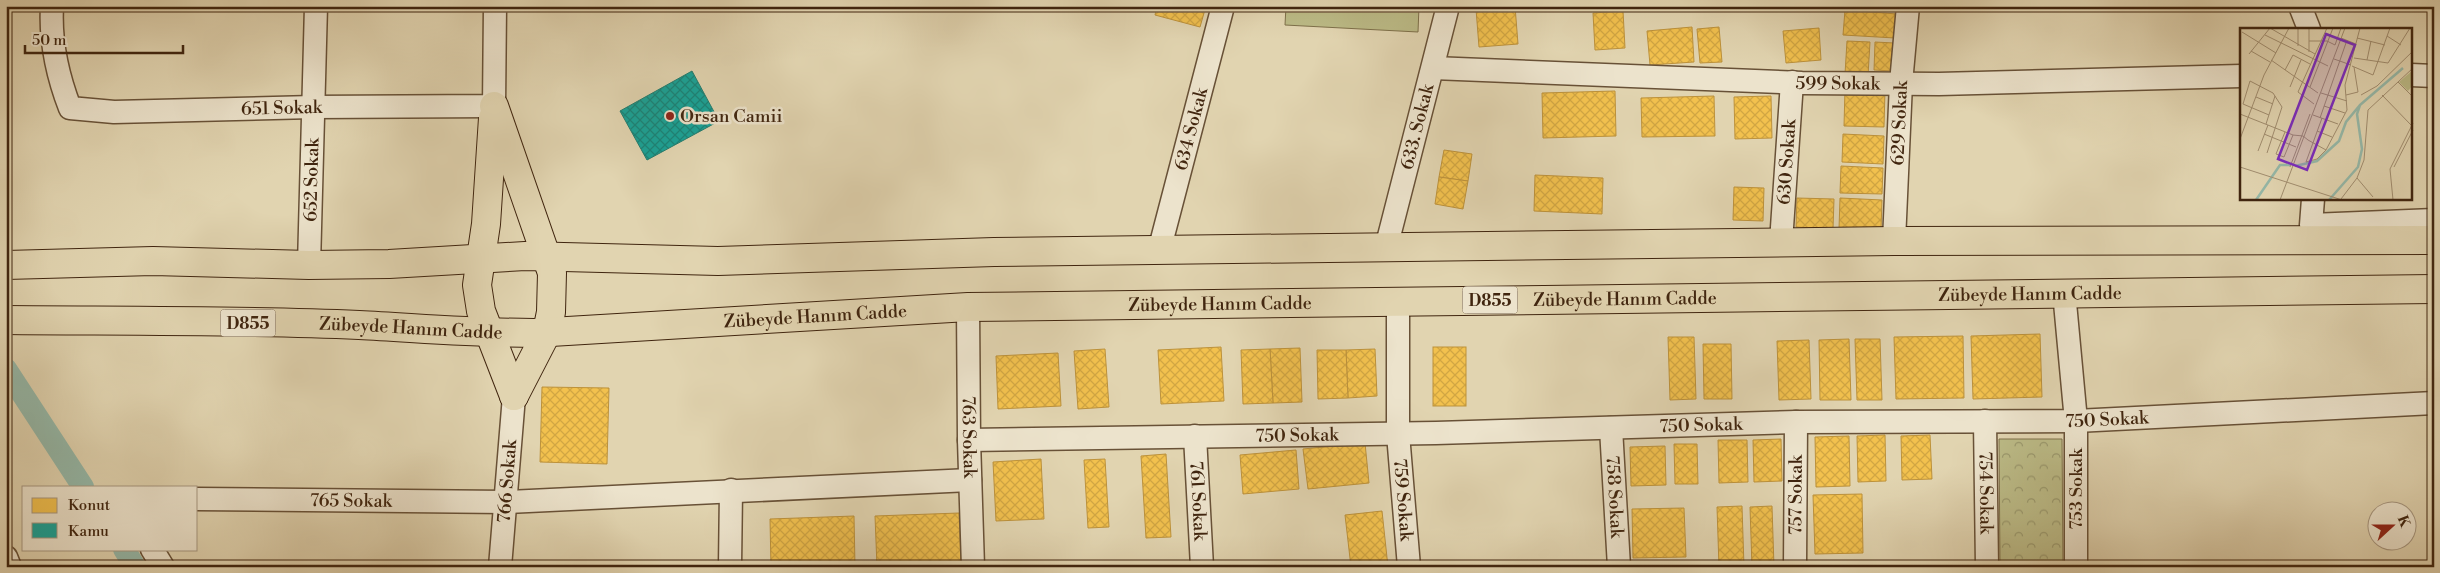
<svg xmlns="http://www.w3.org/2000/svg" width="2440" height="573" viewBox="0 0 2440 573" font-family="'Libre Bodoni',serif">
<style>
.grass{fill:#bbba86;stroke:#7e704a}
.park{fill:url(#park-crowns);stroke:#7e704a}
.homes{fill:url(#homes-cross-hatch);stroke:#bd923b}
.public{fill:url(#public-cross-hatch);stroke:#237d6f}
.lines{fill:none;stroke-linecap:round;stroke-linejoin:round}
.canal{stroke:#95b8a8;stroke-width:22}
.minor-casing{stroke:#685137;stroke-width:25}
.highway-casing{stroke:#40250f;stroke-width:30}
.minor{stroke:#ece3cc;stroke-width:22}
.highway{stroke:#e1d4b0;stroke-width:28}
.poi-dot{fill:#8f2418;stroke:#ece3cc;stroke-width:2}
.labels{text-anchor:middle;stroke-width:5;stroke-linejoin:round;paint-order:stroke}
.shield{fill:#ece3cc;stroke:#745e48;stroke-width:1}
.shield-label{font-size:16px;font-weight:bold;fill:#40250f}
.street-label{font-size:18px;fill:#40250f;stroke:#ece3cc}
.poi-label{font-size:18px;fill:#40250f;stroke:#ece3cc;text-anchor:start}
.inset-river{fill:none;stroke:#95b8a8;stroke-width:2.5}
.inset-road{fill:none;stroke:#a18e70;stroke-width:1}
.view{fill:#7b2cbf;fill-opacity:0.15;stroke:#7b2cbf;stroke-width:2.5}
.inset-edge{fill:none;stroke:#40250f;stroke-width:2.5}
</style>
<defs>
<pattern id="park-crowns" width="20" height="18" patternUnits="userSpaceOnUse" patternTransform="scale(1.25)"><rect width="20" height="18" fill="#bbba86"/><path d="M2 6a3 3 0 1 1 6 0M12 15a3 3 0 1 1 6 0" fill="none" stroke="#99976c"/></pattern>
<pattern id="homes-cross-hatch" width="8" height="8" patternUnits="userSpaceOnUse" patternTransform="scale(1.25)"><rect width="8" height="8" fill="#f2c14e"/><path d="M0 0l8 8M0 8l8-8" fill="none" stroke="#d1a643"/></pattern>
<pattern id="public-cross-hatch" width="8" height="8" patternUnits="userSpaceOnUse" patternTransform="scale(1.25)"><rect width="8" height="8" fill="#17a398"/><path d="M0 0l8 8M0 8l8-8" fill="none" stroke="#16857a"/></pattern>
</defs>
<rect width="100%" height="100%" fill="#e1d4b0"/>
<filter id="stains"><feTurbulence type="fractalNoise" baseFrequency=".004" numOctaves="4"/><feColorMatrix values="0 0 0 0 .2 0 0 0 0 .09 0 0 0 0 .02 0 0 0 .5 -.17"/></filter>
<radialGradient id="worn" r=".72"><stop offset=".6" stop-color="#630" stop-opacity="0"/><stop offset="1" stop-color="#630" stop-opacity=".3"/></radialGradient>
<!-- grass -->
<polygon class="grass" points="1286,6 1419,6 1418,32 1285,25"/>
<!-- park -->
<polygon class="park" points="1999,439 2062,439 2063,567 2000,567"/>
<!-- homes -->
<g class="homes">
<polygon points="1157,6 1206,6 1200,27 1155,15"/>
<polygon points="1515,6 1518,44 1479,47 1476,9"/>
<polygon points="1845,10 1897,14 1895,38 1843,35"/>
<polygon points="1623,11 1625,48 1595,50 1593,13"/>
<polygon points="1692,27 1694,62 1650,65 1647,31"/>
<polygon points="1719,27 1722,62 1700,63 1697,29"/>
<polygon points="1819,28 1821,60 1786,63 1783,31"/>
<polygon points="1847,41 1870,42 1868,76 1845,74"/>
<polygon points="1875,42 1894,43 1893,71 1874,70"/>
<polygon points="1845,89 1885,90 1884,127 1844,126"/>
<polygon points="1615,91 1616,136 1543,138 1542,93"/>
<polygon points="1714,96 1715,136 1642,137 1641,98"/>
<polygon points="1771,96 1772,138 1735,139 1734,97"/>
<polygon points="1843,134 1884,136 1883,164 1842,162"/>
<polygon points="1444,150 1472,154 1468,181 1439,177"/>
<polygon points="1841,166 1883,168 1882,194 1840,193"/>
<polygon points="1535,175 1603,178 1602,214 1534,211"/>
<polygon points="1439,177 1468,181 1463,209 1435,204"/>
<polygon points="1734,187 1764,188 1763,221 1733,220"/>
<polygon points="1797,198 1834,199 1833,229 1796,227"/>
<polygon points="1840,198 1882,200 1881,230 1839,229"/>
<polygon points="2040,334 2042,397 1973,399 1971,336"/>
<polygon points="1963,336 1964,398 1896,399 1894,337"/>
<polygon points="1668,337 1694,337 1696,399 1670,400"/>
<polygon points="1849,339 1851,400 1820,400 1819,340"/>
<polygon points="1855,339 1880,339 1882,400 1857,400"/>
<polygon points="1809,340 1811,399 1779,400 1777,341"/>
<polygon points="1703,344 1731,344 1732,399 1704,399"/>
<polygon points="1221,347 1224,401 1161,404 1158,350"/>
<rect x="1433" y="347" width="33" height="59"/>
<polygon points="1300,348 1302,402 1273,403 1270,349"/>
<polygon points="1105,349 1109,407 1078,409 1074,351"/>
<polygon points="1270,349 1273,403 1243,404 1241,350"/>
<polygon points="1375,349 1377,396 1348,398 1346,350"/>
<polygon points="1317,350 1346,350 1348,398 1318,399"/>
<polygon points="1058,353 1061,406 998,409 996,356"/>
<polygon points="542,387 609,388 607,464 540,462"/>
<polygon points="1885,435 1886,481 1858,482 1857,436"/>
<polygon points="1930,435 1932,479 1902,480 1901,436"/>
<polygon points="1849,436 1850,486 1816,487 1815,437"/>
<polygon points="1781,439 1782,481 1754,482 1753,440"/>
<polygon points="1718,440 1747,440 1748,482 1719,483"/>
<polygon points="1365,443 1369,483 1308,489 1303,449"/>
<polygon points="1674,444 1697,444 1698,484 1675,484"/>
<polygon points="1665,446 1666,485 1631,486 1630,447"/>
<polygon points="1296,450 1299,489 1243,494 1240,455"/>
<polygon points="1166,454 1171,537 1146,538 1141,456"/>
<polygon points="1041,459 1044,519 996,521 993,462"/>
<polygon points="1105,459 1109,527 1088,528 1084,460"/>
<polygon points="1862,494 1863,553 1815,554 1813,495"/>
<polygon points="1742,506 1744,567 1719,567 1717,507"/>
<polygon points="1772,506 1774,567 1752,567 1750,507"/>
<polygon points="1684,508 1686,557 1633,558 1632,509"/>
<polygon points="1382,511 1388,567 1351,567 1345,515"/>
<polygon points="959,513 961,567 877,567 875,516"/>
<polygon points="854,516 855,567 771,567 770,519"/>
<rect x="992" y="564" width="53" height="3"/>
</g>
<!-- public -->
<polygon class="public" points="692,71 719,121 647,160 620,111"/>
<g class="lines">
<!-- canal -->
<g class="canal">
<polyline points="6,369 83,487"/>
<polyline points="124,549 135,567"/>
</g>
<defs>
<g id="minor">
<path id="s1" d="M52,6c-2,34 6,71 18,102l44,4 199,-5 181,-1 1,-100"/>
<polyline points="2300,6 2309,29"/>
<path id="s2" d="M1433,68l369,15 137,1 302,-8"/>
<polyline points="2411,75 2434,76"/>
<polyline points="2313,199 2311,225 2434,220"/>
<path id="s3" d="M1894,241l7,-158 7,-77"/>
<path id="s4" d="M1781,242l11,-160"/>
<path id="s5" d="M1386,248l62,-242"/>
<path id="s6" d="M1159,251l64,-245"/>
<path id="s7" d="M309,265l7,-259"/>
<polyline points="2064,292 2076,421 2076,567"/>
<path id="s8" d="M1398,301v133l11,133"/>
<path id="s9" d="M968,307l1,133 4,127"/>
<path id="s10" d="M1985,421l2,146"/>
<path id="s11" d="M1611,428l8,139"/>
<path id="s12" d="M1195,436l7,131"/>
<path id="s13" d="M969,440l467,-7 360,-11 280,-1 358,-18"/>
<path id="s14" d="M196,499l310,3 464,-22"/>
<polyline points="152,549 163,567"/>
<polyline points="6,557 10,567"/>
<path id="s15" d="M500,567l14,-171"/>
<polyline points="730,567 731,490"/>
<path id="s16" d="M1795,567l1,-145"/>
</g>
<g id="highway">
<polyline points="494,106 552,273 551,312 547,332 514,396"/>
<polyline points="493,118 486,224 477,285 481,311 514,396"/>
<polyline points="6,265 153,261 309,265 389,264 525,256 718,261 994,252 1894,241 2434,240"/>
<path id="s17" d="M6,320c118,1 236,0 353,5 59,3 117,8 175,8l434,-26 1466,-18"/>
</g>
</defs>
<!-- minor casing -->
<use href="#minor" class="minor-casing"/>
<!-- highway casing -->
<use href="#highway" class="highway-casing"/>
<!-- minor -->
<use href="#minor" class="minor"/>
<!-- highway -->
<use href="#highway" class="highway"/>
</g>
<!-- markers -->
<circle class="poi-dot" cx="670" cy="116" r="5"/>
<g class="labels">
<!-- shield labels -->
<g class="shield">
<rect x="1462.5" y="286.5" width="55" height="27" rx="4"/>
<rect x="220.5" y="309.5" width="55" height="27" rx="4"/>
</g>
<g class="shield-label">
<text x="1490" y="306">D855</text>
<text x="248" y="329">D855</text>
</g>
<!-- street labels -->
<g class="street-label">
<text dy="6" stroke="none"><textPath href="#s2" startOffset="405">599 Sokak</textPath></text>
<text dy="6" stroke="none"><textPath href="#s1" startOffset="316">651 Sokak</textPath></text>
<text dy="6" stroke="none"><textPath href="#s3" startOffset="118">629 Sokak</textPath></text>
<text dy="6" stroke="none"><textPath href="#s6" startOffset="126">634 Sokak</textPath></text>
<text dy="6" stroke="none"><textPath href="#s5" startOffset="125">633. Sokak</textPath></text>
<text dy="6" stroke="none"><textPath href="#s4" startOffset="80">630 Sokak</textPath></text>
<text dy="6" stroke="none"><textPath href="#s7" startOffset="85">652 Sokak</textPath></text>
<text dy="6" stroke="none"><textPath href="#s17" startOffset="2025">Zübeyde Hanım Cadde</textPath></text>
<text dy="6" stroke="none"><textPath href="#s17" startOffset="1620">Zübeyde Hanım Cadde</textPath></text>
<text dy="6" stroke="none"><textPath href="#s17" startOffset="1215">Zübeyde Hanım Cadde</textPath></text>
<text dy="6" stroke="none"><textPath href="#s17" startOffset="810">Zübeyde Hanım Cadde</textPath></text>
<text dy="6" stroke="none"><textPath href="#s17" startOffset="405">Zübeyde Hanım Cadde</textPath></text>
<text dy="6" stroke="none"><textPath href="#s13" startOffset="1138">750 Sokak</textPath></text>
<text dy="6" stroke="none"><textPath href="#s13" startOffset="732">750 Sokak</textPath></text>
<text dy="6" stroke="none"><textPath href="#s13" startOffset="328">750 Sokak</textPath></text>
<text dy="6" stroke="none"><textPath href="#s9" startOffset="130">763 Sokak</textPath></text>
<text dy="6" stroke="none"><textPath href="#s15" startOffset="86">766 Sokak</textPath></text>
<text transform="translate(2076 489) rotate(-90)" y="6">753 Sokak</text>
<text dy="6" stroke="none"><textPath href="#s16" startOffset="72">757 Sokak</textPath></text>
<text dy="6" stroke="none"><textPath href="#s10" startOffset="72">754 Sokak</textPath></text>
<text dy="6" stroke="none"><textPath href="#s11" startOffset="69">758 Sokak</textPath></text>
<text dy="6" stroke="none"><textPath href="#s14" startOffset="155">765 Sokak</textPath></text>
<text dy="6" stroke="none"><textPath href="#s8" startOffset="199">759 Sokak</textPath></text>
<text dy="6" stroke="none"><textPath href="#s12" startOffset="65">761 Sokak</textPath></text>
</g>
<!-- poi labels -->
<g class="poi-label">
<text x="680" y="122">Orsan Camii</text>
</g>
</g>
<!-- overview -->
<g transform="translate(2240 28)">
<rect width="172" height="172" fill="#e1d4b0"/>
<path d="M172,43v15l-4,5 -9,-9z" fill="#bbba86"/>
<path class="inset-river" d="M55,138l22,-5 22,-20 7,-19 14,-17M16,172l24,-35h10M89,172l29,-33 4,-18 -5,-35 3,-9 43,-37"/>
<path class="inset-road" d="M30,0l45,26M58,0v18M2,4l34,21M25,7l63,31M147,8l14,9M101,10l15,6M117,10l28,7M69,13h18l8,4 6,-17M11,23l19,11M69,24v-24M9,26l21,-26M114,30l34,5 22,-35M94,31l17,6M31,32l47,33M127,32l4,-19M112,38l21,9 17,-47M45,42l8,-15 17,9M158,54l15,15M50,59l11,-27M70,59l23,-59M81,65l26,8M106,67l12,-3 -4,-25M121,67l16,-9 36,-35M142,67l29,30M16,69l17,7M74,76l-16,-12 29,-64M84,78l21,7M0,86l53,21 -9,22 -8,-3 9,-22M73,87l25,9M80,90l27,-78M26,96l9,-28M77,103l15,6M24,106l32,13M53,107l10,1 5,4M0,111l24,-64 25,-47M68,112l18,10M18,123l10,-26M27,125l15,-46 -9,-14 -23,-12 -7,23 26,11M66,134l11,-3 9,-9 21,-40 -2,-25 15,-57M66,134l16,-44M0,139l102,33M50,139l20,-53M154,139l19,-37M117,150l16,19M101,171l16,-21 7,-18 4,-50 45,-42M40,172l65,-172M153,172l-3,-31 23,-46"/>
<path class="view" d="M86,6l29,11 -48,125 -29,-11z"/>
<rect width="172" height="172" class="inset-edge"/>
</g>
<!-- margin -->
<rect width="2440" height="573" fill="none" stroke="#e1d4b0" stroke-width="25"/>
<rect x="8" y="8" width="2425" height="558" fill="none" stroke="#40250f" stroke-width="2.5"/>
<rect x="12" y="12" width="2415" height="548" fill="none" stroke="#40250f"/>
<!-- legend -->
<rect x="22" y="486" width="175" height="65" fill="#ece3cc" stroke="#a79780"/>
<rect x="32" y="498" width="25" height="15" fill="#f2c14e" stroke="#a79780"/>
<text x="68" y="510" font-size="15" fill="#40250f">Konut</text>
<rect x="32" y="523" width="25" height="15" fill="#17a398" stroke="#a79780"/>
<text x="68" y="536" font-size="15" fill="#40250f">Kamu</text>
<!-- north arrow -->
<g transform="translate(2392 526) rotate(69)"><circle r="24" fill="#ece3cc" stroke="#a79780"/>
<path d="M0-4L9 19L0 12L-9 19Z" fill="#8f2418"/>
<text y="-8" font-size="14" font-weight="bold" text-anchor="middle" fill="#40250f">K</text>
</g>
<!-- scale -->
<path d="M25 45v8h158v-8" fill="none" stroke="#40250f" stroke-width="2.5"/>
<text x="32" y="45" font-size="15" fill="#40250f" stroke="#ece3cc" stroke-width="4" paint-order="stroke">50 m</text>
<rect width="100%" height="100%" filter="url(#stains)"/>
<rect width="100%" height="100%" fill="url(#worn)"/>
</svg>
